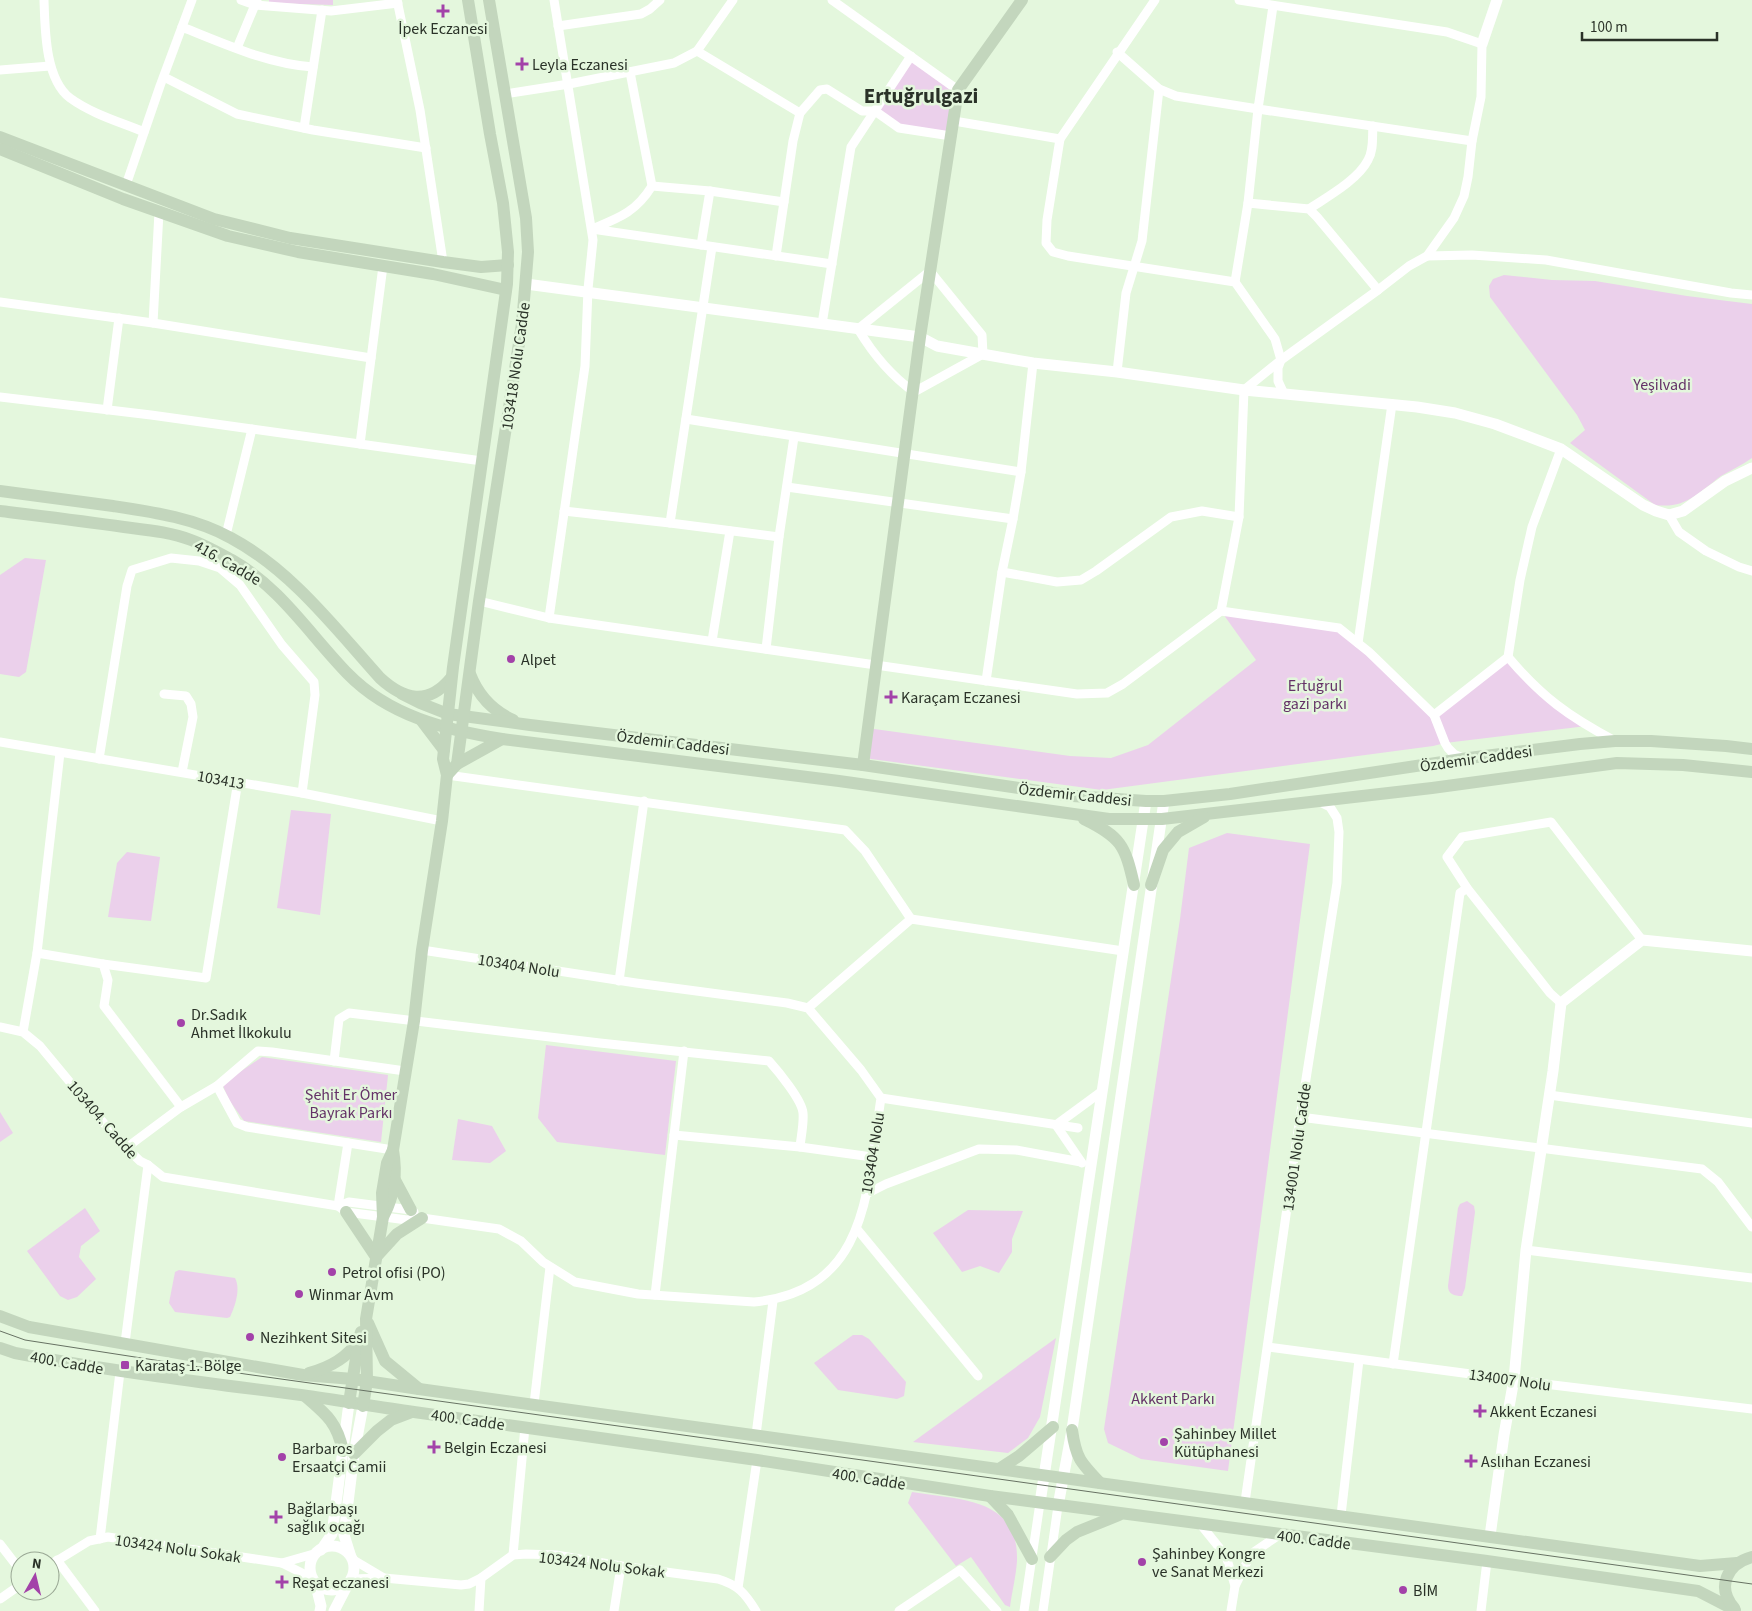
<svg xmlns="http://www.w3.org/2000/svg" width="1752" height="1611" viewBox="0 0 1752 1611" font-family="'Source Sans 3',sans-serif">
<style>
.green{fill:#ebd0eb}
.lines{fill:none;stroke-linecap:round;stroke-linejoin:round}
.minor{stroke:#fff;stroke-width:9}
.tertiary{stroke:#fff;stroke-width:11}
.secondary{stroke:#c3d6bd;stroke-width:12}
.tram{stroke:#677263;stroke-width:1}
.poi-dot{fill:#a342a9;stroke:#e4f7dd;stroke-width:2}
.labels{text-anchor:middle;stroke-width:5;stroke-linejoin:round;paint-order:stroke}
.poi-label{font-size:16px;fill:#2a3228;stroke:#e4f7dd;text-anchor:start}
.street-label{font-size:16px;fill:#2a3228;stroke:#e4f7dd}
.park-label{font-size:16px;fill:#643267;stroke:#e4f7dd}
.district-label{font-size:21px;font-weight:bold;fill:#2a3228;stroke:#e4f7dd}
</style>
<rect width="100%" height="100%" fill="#e4f7dd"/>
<!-- green -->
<g class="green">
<polygon points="269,0 333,0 333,5 269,3"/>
<polygon points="911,56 958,90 951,136 899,128 875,111"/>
<path d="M1504,275l48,5 43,1 92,15 65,8v154c-10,7 -21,12 -31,18 -23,17 -35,33 -66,29l-85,-62 15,-13 -8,-15 -87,-118 -1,-11 4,-7z"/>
<polygon points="25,558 46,560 26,672 19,677 0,674 0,575"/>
<polygon points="1221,611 1339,628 1434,715 1508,657 1587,726 1445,743 1433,746 1102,790 864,758 867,728 1070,756 1111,758 1148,745 1256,660"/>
<polygon points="291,810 331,814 320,915 277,908"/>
<polygon points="1227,833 1310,844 1228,1471 1141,1459 1108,1443 1104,1429 1180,919 1189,848"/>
<polygon points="127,852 160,857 151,921 108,917 117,863"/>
<polygon points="546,1045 676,1061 665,1155 557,1142 538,1118"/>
<polygon points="262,1057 388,1075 381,1142 244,1121 229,1100 223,1086 228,1080"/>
<polygon points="0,1112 13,1133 0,1142"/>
<polygon points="458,1119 492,1126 506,1151 490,1163 452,1160"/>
<path d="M1467,1201l7,5 1,6 -10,76 -3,8c-8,0 -14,-2 -14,-10l10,-78 2,-4z"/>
<polygon points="85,1208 100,1231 81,1246 79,1257 96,1279 77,1297 68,1300 60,1296 27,1251"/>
<polygon points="968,1210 1023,1211 1012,1239 1012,1252 999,1273 980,1266 962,1272 933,1233"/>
<path d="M179,1270l56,8c6,11 0,28 -5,39l-3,1 -52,-6 -6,-9 6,-31z"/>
<polygon points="853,1335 862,1335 869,1339 906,1382 904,1396 897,1399 838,1390 814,1363"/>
<polygon points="1056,1338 1040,1417 1028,1438 1008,1453 913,1442"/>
<path d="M912,1492c47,8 107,5 105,69 -1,15 -5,31 -7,46l-5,-2 -34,-48 -15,9 -48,-63z"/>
</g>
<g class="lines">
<!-- minor -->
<g class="minor">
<path d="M44,0c1,29 1,79 26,98 22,16 50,24 74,34"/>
<polyline points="241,0 255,5 331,11 398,3"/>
<polyline points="397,0 420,110 443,262"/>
<polyline points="832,0 958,90"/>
<polyline points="558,26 641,14 650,9 660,0"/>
<path d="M182,27c43,17 86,37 131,40"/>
<polyline points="237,48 257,0"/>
<polyline points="697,51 800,113"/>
<polyline points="1117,52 1159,89 1176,96 1258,109 1273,6"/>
<polyline points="0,70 50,66"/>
<polyline points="164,77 237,114 313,130 426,148"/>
<polyline points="505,94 569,84 674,63 697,51 733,0"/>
<polyline points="954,121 1060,139 1155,0"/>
<polyline points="304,128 322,10"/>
<polyline points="1060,139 1047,220 1046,243 1053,252 1068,256 1235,282 1275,339 1281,360 1278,368 1278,381 1284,394"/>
<polyline points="126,185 160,86 192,0"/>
<polyline points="652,186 710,191 784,202"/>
<polyline points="1248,203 1309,209 1317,217 1378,290"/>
<path d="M1309,209c18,-12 49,-29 59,-49 6,-10 4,-23 5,-34"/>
<polyline points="592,229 832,264"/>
<path d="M592,229c27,-11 44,-17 60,-43l-22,-114"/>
<polyline points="701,245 710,191"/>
<polyline points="712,247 670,523 779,537"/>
<polyline points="776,256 793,141 800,113 820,90 827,89 862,111 875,111 899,128 951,136"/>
<polyline points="1427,256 1472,255 1546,260 1731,293 1752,295"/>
<path d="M930,271l52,64 1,19 -69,38c-24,-17 -41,-38 -56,-63z"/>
<polyline points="1235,282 1248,203 1258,109 1472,141"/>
<polyline points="0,302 153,323 371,358"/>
<polyline points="153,323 159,212"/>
<polyline points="822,324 851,147 911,56"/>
<polyline points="1117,372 1126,293 1142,241 1159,89"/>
<polyline points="0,397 151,415 482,461"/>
<polyline points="107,410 119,318"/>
<polyline points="686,419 1021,472"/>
<polyline points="360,444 383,266"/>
<polyline points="787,487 1013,519"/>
<polyline points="564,511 670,523"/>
<polyline points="1669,515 1679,532 1706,551 1739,567 1752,571"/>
<polyline points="226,535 252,429"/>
<polyline points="1002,572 1057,582 1081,580 1096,571 1171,517 1202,511 1239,517"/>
<polyline points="479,601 549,618 1077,694 1107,693 1123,684 1221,611 1239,517 1244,390 1281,360 1378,290 1409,266 1427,256 1454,218 1464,196 1468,177 1472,141 1481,97 1482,44 1447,32 1239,0"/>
<polyline points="1221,611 1339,628 1369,652 1434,715 1445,743 1448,748 1454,754 1463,758"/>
<polyline points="549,618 585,366 588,289 593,240 554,0"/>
<polyline points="712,641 730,531"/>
<polyline points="1358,643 1392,404"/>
<polyline points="766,649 779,537 794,437"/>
<path d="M1508,657c34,40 60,59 107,84"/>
<polyline points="986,681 1002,572 1013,519 1021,472 1033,363"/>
<polyline points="164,694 186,696 191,704 193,717 182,772"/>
<polyline points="1434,715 1508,657 1520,580 1532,527 1561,449"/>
<polyline points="0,742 302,793 442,821"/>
<polyline points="99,759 127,586 132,570 171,558 199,561 220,568 240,585 282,645 314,682 315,695 302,793"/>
<polyline points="447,775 845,830 865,851 911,919 808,1008"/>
<polyline points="911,919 1123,951"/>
<polyline points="37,953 103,964 108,980 104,1006 181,1107"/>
<polyline points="103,964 206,978 238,781"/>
<polyline points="619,981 644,801"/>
<polyline points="1561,1003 1550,993 1467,888 1447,857 1462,837 1551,822 1642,940"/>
<path d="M0,1027l23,5 17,14 77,93 23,22 8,4 15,12 175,29 8,6 61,8 15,-2 77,11 22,12 22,21 32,20 63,12 116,8c116,-11 113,-115 127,-204l-20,-28 -53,-62 -21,-5 -151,-20 -214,-33"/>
<polyline points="23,1032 37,953 60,753"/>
<path d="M334,1061l5,-42 10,-6 251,30 169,18c9,10 33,39 34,52 1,11 -2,23 -3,34"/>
<polyline points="217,1086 237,1123 247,1127 393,1150"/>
<polyline points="1549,1095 1752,1123"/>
<polyline points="881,1098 1078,1128"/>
<polyline points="1300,1117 1702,1169 1718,1182 1752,1227"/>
<polyline points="674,1135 800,1147 872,1157"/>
<polyline points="126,1148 181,1107 217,1086 258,1051 272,1052 405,1071"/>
<polyline points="1082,1163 1056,1125 1101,1092"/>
<polyline points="866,1194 886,1184 979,1149 1016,1150 1081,1162"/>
<polyline points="338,1206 349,1202 411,1210 414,1212"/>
<polyline points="338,1206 348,1143"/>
<polyline points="857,1229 978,1376"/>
<polyline points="1526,1250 1752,1278"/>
<polyline points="655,1295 684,1051"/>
<polyline points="125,1343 148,1165"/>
<polyline points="1268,1347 1553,1385 1752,1409"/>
<polyline points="1393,1364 1460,893 1467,888"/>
<polyline points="534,1404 550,1267"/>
<polyline points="756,1435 773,1301"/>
<polyline points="1245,1502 1300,1117 1337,883 1339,832 1337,818 1330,807 1318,801"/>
<polyline points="1341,1515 1359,1360"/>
<polyline points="1201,1525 1226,1556 1235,1586"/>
<polyline points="100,1539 120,1372"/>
<polyline points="0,1544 20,1570"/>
<polyline points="513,1555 525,1427"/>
<polyline points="352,1559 384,1578"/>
<polyline points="57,1560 95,1611"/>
<polyline points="282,1563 317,1553"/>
<polyline points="50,1565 89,1541 108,1537 282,1563 312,1578"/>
<path d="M352,1579l32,-1 77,7 8,-1 12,-6 32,-23 13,-1 30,1 65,11 97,13c20,6 27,14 38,32"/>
<polyline points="738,1588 757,1460"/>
<polyline points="0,1599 20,1585"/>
<polyline points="479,1611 481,1578"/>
<polyline points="614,1611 621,1566"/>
<polyline points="899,1611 960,1570 997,1611"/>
<polyline points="1024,1611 1040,1503"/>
<polyline points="1043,1611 1058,1506"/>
<polyline points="1231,1611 1235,1586 1251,1554 1279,1535"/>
<polyline points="1481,1611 1487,1561"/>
</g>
<!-- tertiary -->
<g class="tertiary">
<polyline points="1482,44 1497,0"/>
<polyline points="526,284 920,337 937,346 1033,363 1117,372 1244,390 1417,407 1455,413 1495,424 1561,449 1643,505 1656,511 1669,515 1683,511 1725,481 1752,468"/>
<polyline points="1040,1503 1146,801"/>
<polyline points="1058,1506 1072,1430 1101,1232 1164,801"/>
<polyline points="1490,1536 1504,1435 1514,1379 1526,1250 1553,1071 1561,1003 1642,940 1752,951"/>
<circle cx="332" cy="1568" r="22"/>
<polyline points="321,1550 332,1534 349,1403"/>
<polyline points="350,1554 344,1535 354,1454 363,1406"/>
<polyline points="315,1582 321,1606 320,1611"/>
<polyline points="334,1611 348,1584"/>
</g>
<!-- secondary -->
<g class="secondary">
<polyline points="0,137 214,219 290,238 443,262 481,267 508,265"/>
<polyline points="0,149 123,199 228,236 298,252 433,274 506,290"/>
<path d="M0,491c38,5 76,10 113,15 40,6 82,12 118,32 60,32 104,90 149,140 24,22 48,28 71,0"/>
<path d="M0,511c41,5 83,10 124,16 23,3 46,5 67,13 14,5 28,13 41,20 48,27 78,75 116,114 41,42 98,56 154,65l337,42 270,38h53l270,-31 185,-25 66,2 69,7"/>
<path d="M470,674c8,21 23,37 43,46"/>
<polyline points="402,694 420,703 448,714 530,725 863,765 1073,796 1146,801 1164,801 1230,794 1469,758 1580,744 1615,741 1651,741 1726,746 1752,749"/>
<polyline points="422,721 444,750"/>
<polyline points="457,764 502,739"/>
<polyline points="863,765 920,337 958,90 1022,0"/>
<polyline points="447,775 457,764 479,601 522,324 528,252 526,218 489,0"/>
<path d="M1084,819c37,18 41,26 50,66"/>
<polyline points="1151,885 1163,850 1178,832 1204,817"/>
<polyline points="395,1180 411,1210"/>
<polyline points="346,1212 376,1257 397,1234 422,1218"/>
<path d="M384,1215c11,-21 13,-42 9,-65"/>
<polyline points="0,1316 29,1327 303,1375 353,1379 419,1389 1700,1566 1737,1563"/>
<polyline points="368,1323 385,1361 419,1389"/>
<path d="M0,1348l15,5c95,18 190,30 286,42 38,5 75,12 113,17l343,48 233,36 497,65 211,30 37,19"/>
<path d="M309,1373c19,-5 38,-15 49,-32"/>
<path d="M305,1396c21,18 32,26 38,55"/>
<polyline points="349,1403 359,1339 361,1332"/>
<polyline points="363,1406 367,1381 366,1319 383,1217 382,1193 387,1163 393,1150 414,1021 422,950 442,821 447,775 443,759 453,667 507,284 508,252 503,203 490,134 468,0"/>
<path d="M1072,1430c4,28 8,32 28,53"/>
<polyline points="354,1454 377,1431 391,1420 412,1412"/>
<polyline points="999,1469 1019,1456 1053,1427"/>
<polyline points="990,1496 1008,1515 1032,1559"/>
<polyline points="1050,1557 1066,1540 1077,1532 1119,1515"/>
<path d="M1734,1608c-18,-21 -7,-44 18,-51"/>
</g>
<!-- tram -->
<polyline class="tram" points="0,1331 25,1340 245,1374 1752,1584"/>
</g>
<!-- markers -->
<g class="poi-dot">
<path d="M440.5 3.5h5v5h5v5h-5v5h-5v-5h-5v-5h5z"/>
<path d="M519.5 56.5h5v5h5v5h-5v5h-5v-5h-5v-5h5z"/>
<circle cx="511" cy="659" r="5"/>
<path d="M888.5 689.5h5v5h5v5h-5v5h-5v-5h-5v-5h5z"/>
<circle cx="181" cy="1023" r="5"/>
<circle cx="332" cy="1272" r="5"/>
<circle cx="299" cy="1294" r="5"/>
<circle cx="250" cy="1337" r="5"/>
<rect x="120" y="1360" width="10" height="10" rx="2.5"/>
<path d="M1477.5 1403.5h5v5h5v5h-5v5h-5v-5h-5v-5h5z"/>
<circle cx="1164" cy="1442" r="5"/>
<path d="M431.5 1439.5h5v5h5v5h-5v5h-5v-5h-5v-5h5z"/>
<circle cx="282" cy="1457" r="5"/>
<path d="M1468.5 1453.5h5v5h5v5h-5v5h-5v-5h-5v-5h5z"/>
<path d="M273.5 1509.5h5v5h5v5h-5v5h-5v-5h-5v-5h5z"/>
<circle cx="1142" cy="1562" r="5"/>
<path d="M279.5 1574.5h5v5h5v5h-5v5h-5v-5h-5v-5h5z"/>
<circle cx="1403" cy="1590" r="5"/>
</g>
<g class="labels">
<!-- poi labels -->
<g class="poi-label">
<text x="443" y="34" text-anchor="middle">İpek Eczanesi</text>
<text x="532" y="70">Leyla Eczanesi</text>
<text x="521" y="665">Alpet</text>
<text x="901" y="703">Karaçam Eczanesi</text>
<text x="191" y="1020">Dr.Sadık<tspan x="191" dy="18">Ahmet İlkokulu</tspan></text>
<text x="342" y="1278">Petrol ofisi (PO)</text>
<text x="309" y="1300">Winmar Avm</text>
<text x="260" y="1343">Nezihkent Sitesi</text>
<text x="135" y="1371">Karataş 1. Bölge</text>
<text x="1490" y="1417">Akkent Eczanesi</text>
<text x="1174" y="1439">Şahinbey Millet<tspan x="1174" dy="18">Kütüphanesi</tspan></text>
<text x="444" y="1453">Belgin Eczanesi</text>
<text x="292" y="1454">Barbaros<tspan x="292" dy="18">Ersaatçi Camii</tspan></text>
<text x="1481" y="1467">Aslıhan Eczanesi</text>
<text x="287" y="1514">Bağlarbaşı<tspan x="287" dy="18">sağlık ocağı</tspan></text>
<text x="1152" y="1559">Şahinbey Kongre<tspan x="1152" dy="18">ve Sanat Merkezi</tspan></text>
<text x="292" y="1588">Reşat eczanesi</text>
<text x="1413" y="1596">BİM</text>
</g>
<!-- street labels -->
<g class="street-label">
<text transform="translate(515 366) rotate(-82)" y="6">103418 Nolu Cadde</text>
<text transform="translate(228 562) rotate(30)" y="6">416. Cadde</text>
<text transform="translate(673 742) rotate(7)" y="6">Özdemir Caddesi</text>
<text transform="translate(1476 758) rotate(-8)" y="6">Özdemir Caddesi</text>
<text transform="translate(221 779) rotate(10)" y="6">103413</text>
<text transform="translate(1075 794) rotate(6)" y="6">Özdemir Caddesi</text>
<text transform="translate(519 965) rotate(9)" y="6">103404 Nolu</text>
<text transform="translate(103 1119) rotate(49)" y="6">103404. Cadde</text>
<text transform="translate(1296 1147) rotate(-82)" y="6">134001 Nolu Cadde</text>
<text transform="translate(872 1153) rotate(-81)" y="6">103404 Nolu</text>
<text transform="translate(67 1362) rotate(10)" y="6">400. Cadde</text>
<text transform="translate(1510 1379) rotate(8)" y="6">134007 Nolu</text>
<text transform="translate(468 1419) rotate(8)" y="6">400. Cadde</text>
<text transform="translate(869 1478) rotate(9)" y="6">400. Cadde</text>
<text transform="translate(1314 1539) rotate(7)" y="6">400. Cadde</text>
<text transform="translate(178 1548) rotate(8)" y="6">103424 Nolu Sokak</text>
<text transform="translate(602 1564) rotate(7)" y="6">103424 Nolu Sokak</text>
</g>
<!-- park labels -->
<g class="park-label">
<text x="1662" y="390">Yeşilvadi</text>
<text x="1315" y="691">Ertuğrul<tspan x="1315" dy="18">gazi parkı</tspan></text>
<text x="351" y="1100">Şehit Er Ömer<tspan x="351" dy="18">Bayrak Parkı</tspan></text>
<text x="1173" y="1404">Akkent Parkı</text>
</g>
<!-- district labels -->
<g class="district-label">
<text x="921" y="103">Ertuğrulgazi</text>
</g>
</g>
<!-- north arrow -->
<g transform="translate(35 1576) rotate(8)"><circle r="24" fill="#e4f7dd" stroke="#9aa895"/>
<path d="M0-4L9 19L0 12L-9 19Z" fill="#a342a9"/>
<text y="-8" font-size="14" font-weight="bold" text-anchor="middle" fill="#2a3228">N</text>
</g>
<!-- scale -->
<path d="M1582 32v8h135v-8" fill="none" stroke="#2a3228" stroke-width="2.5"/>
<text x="1590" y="32" font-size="15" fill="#2a3228" stroke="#e4f7dd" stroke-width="4" paint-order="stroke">100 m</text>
</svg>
